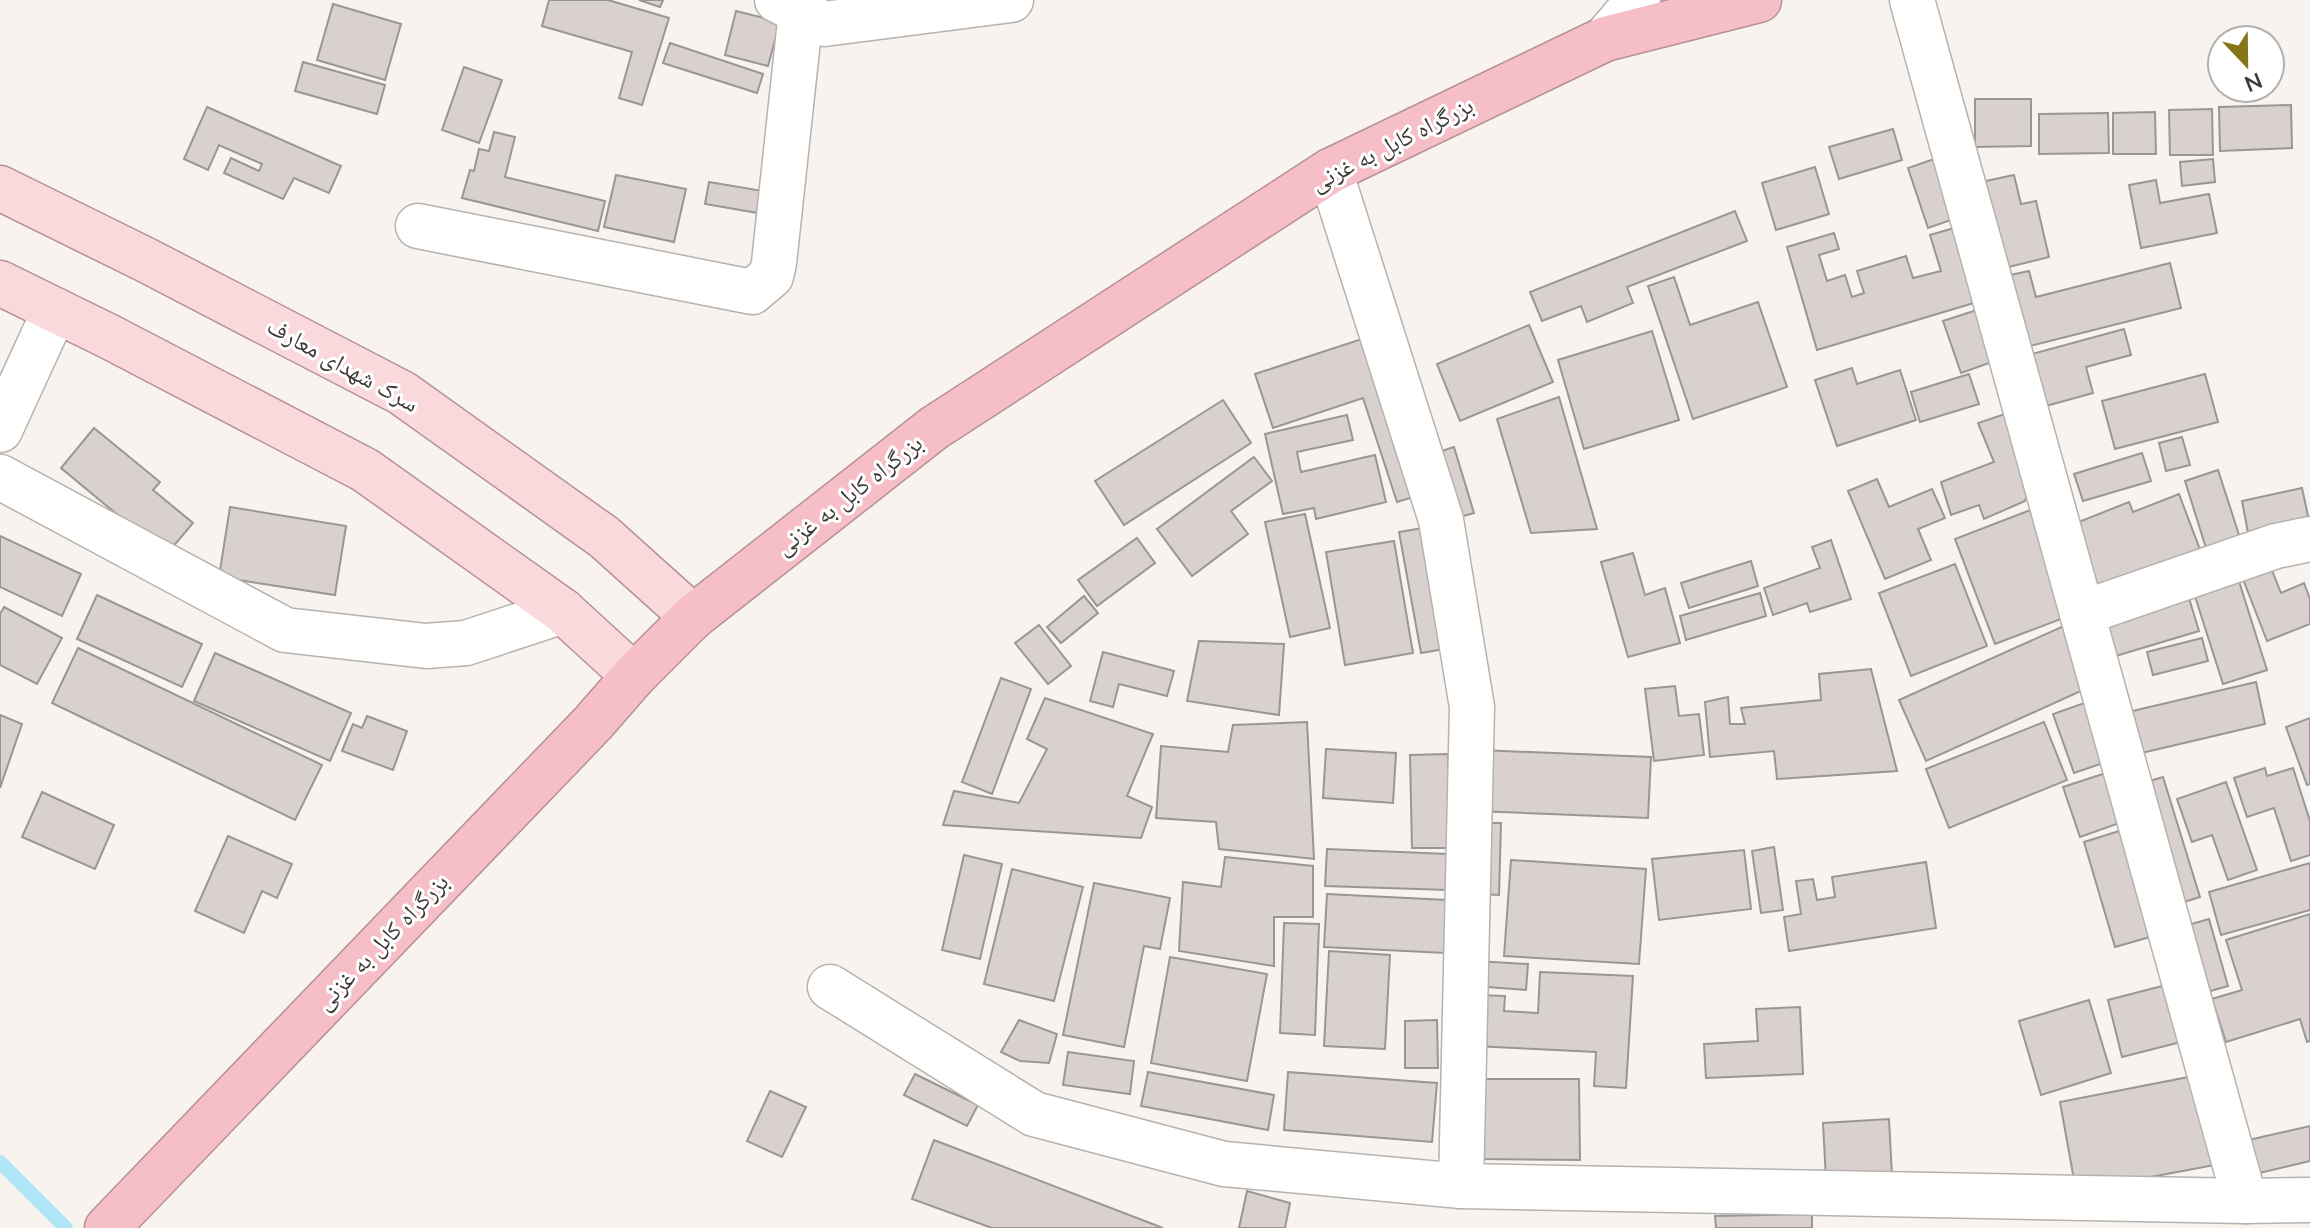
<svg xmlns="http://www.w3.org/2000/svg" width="2310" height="1228" viewBox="0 0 2310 1228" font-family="Mulish,'Noto Naskh Arabic',sans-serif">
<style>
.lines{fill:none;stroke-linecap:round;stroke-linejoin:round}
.stream{stroke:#b0e5f6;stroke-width:14}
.building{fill:#d8d1ce;stroke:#9c9692;stroke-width:2}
.minor-casing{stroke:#b7b2ad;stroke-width:47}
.major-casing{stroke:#b59195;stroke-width:47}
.highway-casing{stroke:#b59195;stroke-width:47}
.minor{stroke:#fff;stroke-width:44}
.major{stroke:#fad9dd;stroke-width:44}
.highway{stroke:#f6bfc7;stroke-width:44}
.labels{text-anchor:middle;stroke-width:6;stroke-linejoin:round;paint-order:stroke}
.street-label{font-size:24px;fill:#3d3b39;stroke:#fff}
</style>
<rect width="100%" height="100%" fill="#f8f3ee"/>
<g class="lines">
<!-- stream -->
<polyline class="stream" points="0,1162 66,1228"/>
</g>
<!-- building -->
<g class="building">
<polygon points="549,0 608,0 669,18 642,105 619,98 632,52 542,26"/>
<polygon points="639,0 663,0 660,7"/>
<polygon points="333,4 401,24 385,80 317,60"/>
<polygon points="736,11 780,22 768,66 725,55"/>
<polygon points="670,43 763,74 757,93 663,63"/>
<polygon points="303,62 385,85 377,114 295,91"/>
<polygon points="464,67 502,80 479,143 442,130"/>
<polygon points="1975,99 2031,99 2031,146 1975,147"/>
<polygon points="2291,105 2292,148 2220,151 2219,107"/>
<polygon points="207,107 341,166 329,193 294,178 283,199 224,173 231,158 259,171 262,164 219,145 208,170 184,159"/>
<polygon points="2212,109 2213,155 2170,155 2169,110"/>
<polygon points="2155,112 2156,154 2113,154 2113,113"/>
<polygon points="2108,113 2109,153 2039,154 2039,114"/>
<polygon points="1893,129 1902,160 1839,179 1829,147"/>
<polygon points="494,132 515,137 505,177 605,201 598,231 462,198 470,170 474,171 479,149 489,151"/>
<polygon points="1934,159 1954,219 1928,228 1908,168"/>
<polygon points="2213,159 2215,182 2182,186 2180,162"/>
<polygon points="1815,167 1829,214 1776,230 1762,183"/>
<polygon points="616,175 686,189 674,242 604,227"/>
<polygon points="2014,175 2021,204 2036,201 2049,257 1996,270 1976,183"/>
<polygon points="2156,180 2160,203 2209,194 2217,233 2141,248 2129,185"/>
<polygon points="709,182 763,191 758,213 705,204"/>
<polygon points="1735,211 1747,241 1627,287 1633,303 1587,322 1581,306 1542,321 1530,292"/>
<polygon points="1954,228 1977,302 1817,350 1787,247 1834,233 1839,249 1819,255 1827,281 1845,275 1852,297 1864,293 1857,271 1906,256 1913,278 1941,271 1930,235"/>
<polygon points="2170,263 2181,308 2014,350 1996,278 2029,271 2036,297"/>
<polygon points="1674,277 1690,325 1758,302 1787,387 1693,419 1648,286"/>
<polygon points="1977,310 1995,361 1961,373 1943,321"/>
<polygon points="1529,325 1553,382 1460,421 1437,364"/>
<polygon points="2124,329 2131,355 2086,367 2093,393 2035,409 2021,357"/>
<polygon points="1652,331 1679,420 1584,449 1558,360"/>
<polygon points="1371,336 1423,494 1397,502 1363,398 1273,428 1255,374"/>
<polygon points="1852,368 1857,384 1900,370 1916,420 1837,446 1815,380"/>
<polygon points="1969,374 1979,404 1920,422 1911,392"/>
<polygon points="2205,374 2218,422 2115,449 2102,401"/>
<polygon points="1559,397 1597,529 1531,533 1497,419"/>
<polygon points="1223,400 1251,443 1124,525 1095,481"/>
<polygon points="2011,412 2033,478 2025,501 1984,519 1979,505 1951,515 1941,482 1994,462 1978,423"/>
<polygon points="1347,415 1353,440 1297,452 1301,472 1375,455 1386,502 1316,519 1314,508 1283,514 1265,434"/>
<polygon points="94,428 160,482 153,490 193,523 166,555 61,468"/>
<polygon points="2182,437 2190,465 2166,471 2159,443"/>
<polygon points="1454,447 1474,513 1449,520 1429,455"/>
<polygon points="2142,453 2151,481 2083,501 2074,474"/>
<polygon points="1254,457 1272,481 1231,511 1248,534 1192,576 1157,529"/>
<polygon points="2218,470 2240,538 2206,548 2185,481"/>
<polygon points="1877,479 1889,507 1932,489 1945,518 1918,529 1931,560 1885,579 1848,491"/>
<polygon points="2302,488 2310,525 2249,538 2242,501"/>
<polygon points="2179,494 2202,555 2093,598 2066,527 2129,502 2133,512"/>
<polygon points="230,507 346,526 335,595 219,577"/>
<polygon points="2033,509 2074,614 1995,644 1955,539"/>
<polygon points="1305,514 1330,628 1290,637 1265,522"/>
<polygon points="1429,527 1450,648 1421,653 1399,532"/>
<polygon points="0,536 81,574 62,616 0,587"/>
<polygon points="1137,538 1155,563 1097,606 1078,580"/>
<polygon points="1831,540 1851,599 1810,612 1807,603 1773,615 1764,588 1820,568 1812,547"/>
<polygon points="1394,541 1413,653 1345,665 1326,552"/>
<polygon points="1633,553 1645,595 1665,588 1680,643 1628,657 1601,562"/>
<polygon points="1751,561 1758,586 1689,608 1681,583"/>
<polygon points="1955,564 1987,646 1911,676 1879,593"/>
<polygon points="2271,568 2281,593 2304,583 2310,599 2310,624 2267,641 2243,579"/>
<polygon points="2237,575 2267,670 2223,684 2193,590"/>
<polygon points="1760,593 1766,616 1686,640 1680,616"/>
<polygon points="97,595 202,644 182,687 77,639"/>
<polygon points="2188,595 2199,631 2109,658 2098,624"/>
<polygon points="1084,596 1098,613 1061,643 1047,627"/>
<polygon points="4,607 62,638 37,684 0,665 0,614"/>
<polygon points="1039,625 1071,666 1048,684 1015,643"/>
<polygon points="2066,625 2094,685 1926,761 1899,700"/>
<polygon points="2202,638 2208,661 2153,675 2147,652"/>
<polygon points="1199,641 1284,644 1279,715 1187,701"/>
<polygon points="78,648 322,765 295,820 52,703"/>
<polygon points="1103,652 1174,671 1167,696 1119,684 1113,707 1090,701"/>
<polygon points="215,653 351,713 330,761 194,701"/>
<polygon points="1871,669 1897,771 1777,779 1774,751 1710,757 1705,702 1728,697 1730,724 1745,724 1741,708 1821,700 1819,674"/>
<polygon points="1001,678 1031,689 992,794 962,782"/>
<polygon points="2256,682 2265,724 2133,755 2124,713"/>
<polygon points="1675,686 1679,716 1699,714 1704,755 1654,761 1645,689"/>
<polygon points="1045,698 1153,734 1127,796 1152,807 1141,838 943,825 954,791 1019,803 1047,749 1027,739"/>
<polygon points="2090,701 2112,760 2074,773 2053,714"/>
<polygon points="0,715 22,724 0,788"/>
<polygon points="367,716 407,731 393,770 342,751 353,724 362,728"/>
<polygon points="2310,718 2310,784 2307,785 2286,727"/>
<polygon points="1307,722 1314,859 1219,849 1216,822 1156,818 1161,746 1228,752 1233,725"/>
<polygon points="2044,722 2067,780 1949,828 1926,769"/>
<polygon points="1326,749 1396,753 1393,803 1323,798"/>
<polygon points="1479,750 1651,757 1648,818 1476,811"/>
<polygon points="1448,754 1449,848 1412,848 1410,755"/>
<polygon points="2265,768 2267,776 2293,768 2310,821 2310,855 2291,861 2274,808 2247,817 2234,778"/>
<polygon points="2115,770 2131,819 2080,837 2063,787"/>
<polygon points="2163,777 2200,897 2171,906 2133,786"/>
<polygon points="2226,782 2257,870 2228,880 2212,835 2192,842 2177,799"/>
<polygon points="42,792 114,825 95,869 22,837"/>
<polygon points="1479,823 1501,823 1499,895 1477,894"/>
<polygon points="2132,827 2164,933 2115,947 2084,842"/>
<polygon points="228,836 292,864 277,898 262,891 244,933 195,911"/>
<polygon points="1774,847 1783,910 1761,913 1752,851"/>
<polygon points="1327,849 1448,854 1447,890 1325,886"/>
<polygon points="1744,850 1751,909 1659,920 1652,859"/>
<polygon points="964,855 1002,864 980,959 942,950"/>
<polygon points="1225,857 1313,866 1313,917 1274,917 1274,966 1179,951 1183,882 1221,887"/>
<polygon points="1511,860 1646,869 1639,964 1504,956"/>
<polygon points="1926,862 1936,928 1789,951 1784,917 1801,914 1796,881 1813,879 1817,900 1835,897 1832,877"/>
<polygon points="2310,863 2310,910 2221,935 2209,892"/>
<polygon points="1012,869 1083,887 1054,1001 984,984"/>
<polygon points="1094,883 1170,898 1160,949 1144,946 1124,1047 1063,1035"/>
<polygon points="1327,894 1447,900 1445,953 1324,947"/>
<polygon points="2310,914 2310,1041 2307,1042 2300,1019 2226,1042 2212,999 2242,990 2226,940"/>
<polygon points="2209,919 2228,986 2193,996 2174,929"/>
<polygon points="1284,923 1319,924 1315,1035 1280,1033"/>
<polygon points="1329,951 1390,955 1385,1049 1324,1046"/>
<polygon points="1170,957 1267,974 1247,1081 1151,1063"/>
<polygon points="1477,961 1528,964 1526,990 1475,986"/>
<polygon points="1540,972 1633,976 1626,1088 1594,1086 1596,1052 1474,1046 1477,995 1505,996 1504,1011 1538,1013"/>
<polygon points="2170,984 2185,1041 2122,1057 2108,1000"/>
<polygon points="2089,1000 2111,1073 2041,1095 2019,1021"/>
<polygon points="1800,1007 1803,1074 1706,1078 1704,1044 1758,1041 1756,1009"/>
<polygon points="1019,1020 1057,1034 1049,1063 1020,1061 1001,1052"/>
<polygon points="1437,1020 1438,1068 1405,1068 1405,1021"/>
<polygon points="1068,1052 1134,1061 1130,1094 1063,1085"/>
<polygon points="1148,1072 1274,1095 1268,1130 1141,1106"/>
<polygon points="1288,1072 1437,1083 1432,1142 1284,1130"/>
<polygon points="915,1074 978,1105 967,1126 904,1095"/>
<polygon points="2204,1074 2220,1164 2076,1191 2060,1102"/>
<polygon points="1480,1079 1579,1079 1580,1160 1479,1159"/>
<polygon points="770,1091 806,1107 782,1157 747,1141"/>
<polygon points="1889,1119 1892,1176 1826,1180 1823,1123"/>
<polygon points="2310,1126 2310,1161 2251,1175 2244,1141"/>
<polygon points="934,1140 1163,1228 992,1228 912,1199"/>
<polygon points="1247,1191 1290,1203 1285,1228 1239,1228"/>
<polygon points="1812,1214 1812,1228 1716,1228 1715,1216"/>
</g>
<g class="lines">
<defs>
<g id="minor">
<polyline points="777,0 824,24 1011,0"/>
<polyline points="1912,0 2245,1201"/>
<polyline points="1605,39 1638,0"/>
<polyline points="1330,171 1441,520 1472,707 1461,1186"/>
<polyline points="418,226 752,292 771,276 774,263 801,12"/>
<polyline points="0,430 55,310"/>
<polyline points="0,477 285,630 426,646 466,643 563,611"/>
<polyline points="2082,613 2276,546 2310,539"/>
<polyline points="830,987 1034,1114 1224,1164 1461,1186 2245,1201 2310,1200"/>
</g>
<g id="major">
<polyline points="0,188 146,260 402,393 604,537 693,617"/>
<polyline points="0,283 110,337 365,470 563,611 634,676"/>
</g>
<polyline id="highway" points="107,1228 593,723 634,676 693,617 934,428 1330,171 1605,39 1759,0"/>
</defs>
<!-- minor casing -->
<use href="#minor" class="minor-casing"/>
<!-- major casing -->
<use href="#major" class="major-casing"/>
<!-- highway casing -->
<use href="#highway" class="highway-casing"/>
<!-- minor -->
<use href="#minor" class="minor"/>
<!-- major -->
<use href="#major" class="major"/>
<!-- highway -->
<use href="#highway" class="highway"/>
</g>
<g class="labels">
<!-- street labels -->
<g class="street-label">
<text transform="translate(1392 144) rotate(-27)" y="8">بزرگراه کابل به غزنی</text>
<text transform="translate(343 365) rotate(29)" y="8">سرک شهدای معارف</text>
<text transform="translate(849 495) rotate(-38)" y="8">بزرگراه کابل به غزنی</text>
<text transform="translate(382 942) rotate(-46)" y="8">بزرگراه کابل به غزنی</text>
</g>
</g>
<!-- north arrow -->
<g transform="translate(2246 64) rotate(158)"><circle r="38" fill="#ffffff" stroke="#b1b1b0" stroke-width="2"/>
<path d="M0-6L14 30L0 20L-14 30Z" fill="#857518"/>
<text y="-12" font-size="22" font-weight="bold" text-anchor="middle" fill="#3d3b39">N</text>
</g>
</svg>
